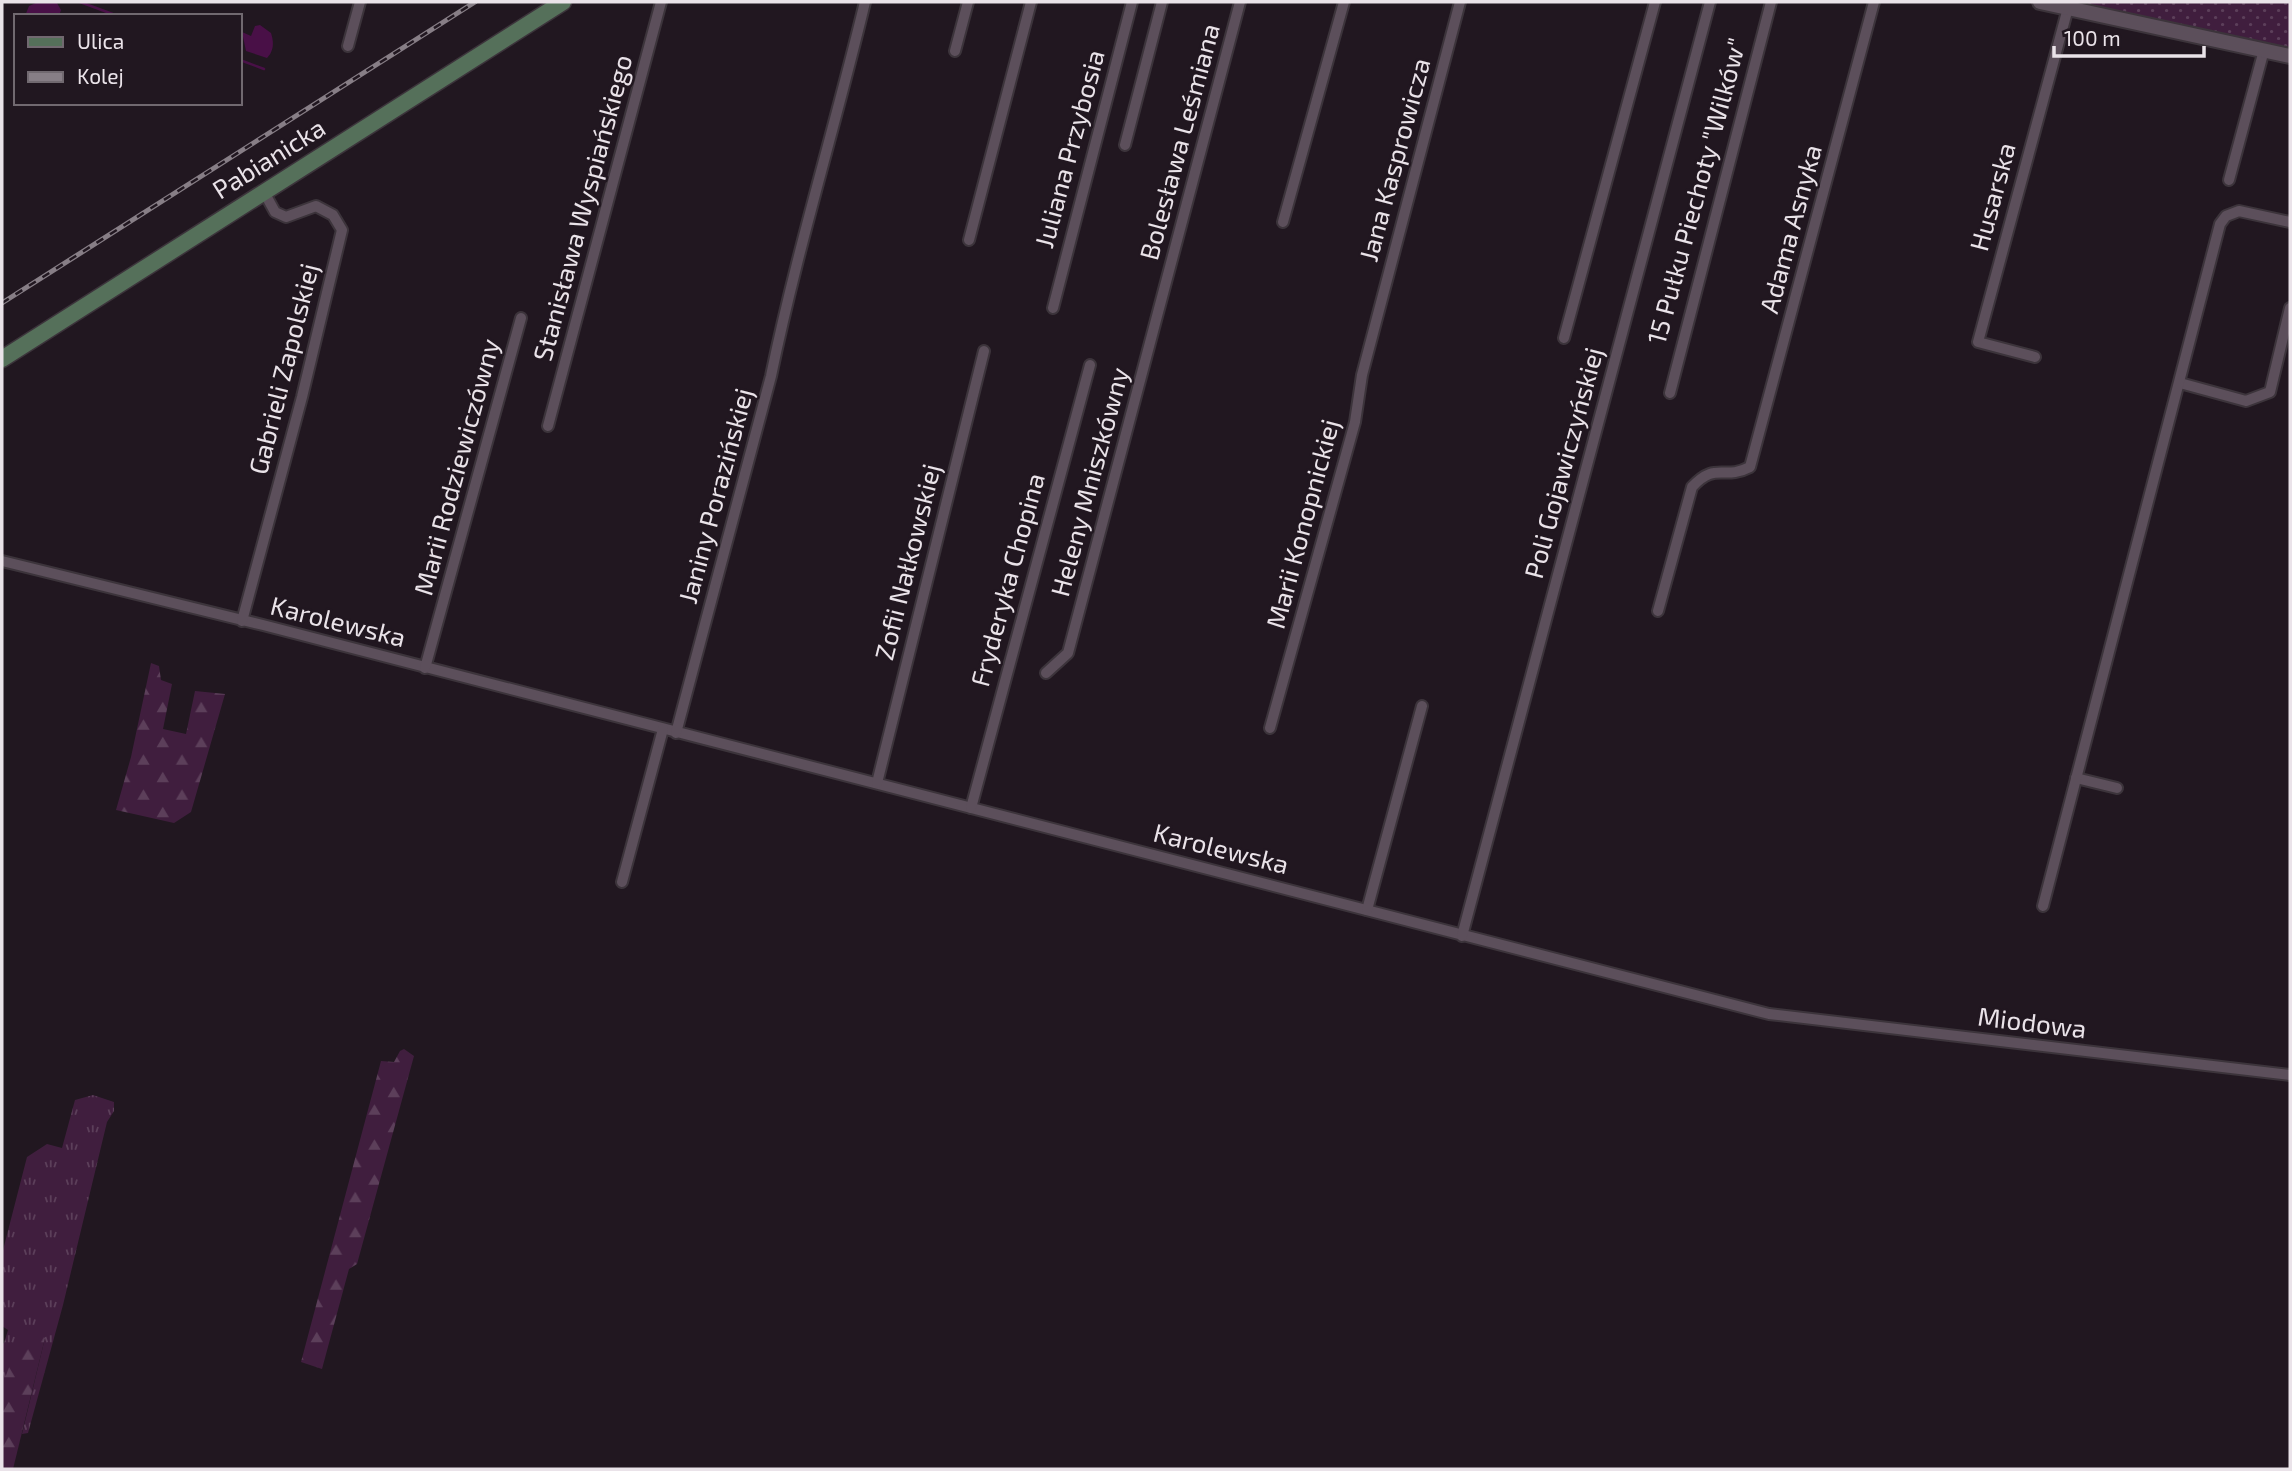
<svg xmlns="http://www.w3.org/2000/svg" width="2292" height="1471" viewBox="0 0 2292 1471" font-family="'Exo 2',sans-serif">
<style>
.grass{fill:url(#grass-tufts)}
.forest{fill:url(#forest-firs)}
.park{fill:url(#park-dots)}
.water{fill:#491047}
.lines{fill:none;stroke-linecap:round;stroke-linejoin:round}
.stream{stroke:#491047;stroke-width:2.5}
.minor-casing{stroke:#3c343b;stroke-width:14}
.tertiary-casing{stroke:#3c343b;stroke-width:18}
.secondary-casing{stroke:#3c343b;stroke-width:19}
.minor{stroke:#5c4f5b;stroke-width:10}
.tertiary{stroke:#5c4f5b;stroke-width:14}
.secondary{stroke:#55705a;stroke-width:16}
.rail-casing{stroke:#877e86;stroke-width:5}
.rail{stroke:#211720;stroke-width:2.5;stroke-dasharray:8;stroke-linecap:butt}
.labels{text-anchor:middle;stroke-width:5;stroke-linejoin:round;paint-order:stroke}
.street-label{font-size:26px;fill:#eae3e9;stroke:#211720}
</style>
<defs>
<pattern id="grass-tufts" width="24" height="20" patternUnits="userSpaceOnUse" patternTransform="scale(1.75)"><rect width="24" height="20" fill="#401e3e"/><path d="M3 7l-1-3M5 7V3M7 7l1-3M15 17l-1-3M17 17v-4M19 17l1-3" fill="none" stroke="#5c3f5a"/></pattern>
<pattern id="forest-firs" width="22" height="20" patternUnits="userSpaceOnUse" patternTransform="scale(1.75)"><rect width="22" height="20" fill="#401e3e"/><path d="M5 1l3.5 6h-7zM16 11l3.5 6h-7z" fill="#5c3f5a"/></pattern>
<pattern id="park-dots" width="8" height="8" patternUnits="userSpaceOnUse" patternTransform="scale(1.75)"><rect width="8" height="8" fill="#401e3e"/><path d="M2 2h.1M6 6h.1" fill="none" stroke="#5c3f5a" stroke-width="1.8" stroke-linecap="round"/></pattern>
</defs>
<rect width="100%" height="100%" fill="#211720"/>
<!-- grass -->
<polygon class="grass" points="93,1095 114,1102 114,1111 107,1122 63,1305 28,1433 22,1434 45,1338 2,1386 2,1344 4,1343 8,1330 2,1326 2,1254 27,1157 47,1144 62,1148 75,1100"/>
<!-- forest -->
<g class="forest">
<polygon points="151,663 159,666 161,680 172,684 163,729 186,734 195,691 225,694 191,812 174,823 116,810 131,757"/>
<polygon points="404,1049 414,1056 357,1264 349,1269 322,1369 301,1362 381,1061 394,1062 400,1051"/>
<polygon points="24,1328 45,1338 13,1469 2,1469 2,1386"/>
</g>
<!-- park -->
<polygon class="park" points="2067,2 2290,2 2290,50"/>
<!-- water -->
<g class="water">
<polygon points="38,2 57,3 61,10 59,16 25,16 29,6"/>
<path d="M260,25l11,8c3,9 3,18 -4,25l-21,-7 -4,-19 9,4 4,-10z"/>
</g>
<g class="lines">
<!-- stream -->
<g class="stream">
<polyline points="80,2 118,16"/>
<polyline points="240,60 264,69"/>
</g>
<defs>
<g id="minor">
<polyline points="348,46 360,2"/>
<polyline points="955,51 968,2"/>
<polyline points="1125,145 1162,2"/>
<polyline points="2229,180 2264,50"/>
<polyline points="1283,222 1344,2"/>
<polyline points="969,240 1031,2"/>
<polyline points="1053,308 1132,2"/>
<polyline points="1564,338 1655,2"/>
<polyline points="2035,357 1978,342 2068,8"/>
<polyline points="2180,383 2246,401 2270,392 2290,308"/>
<polyline points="1670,393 1771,2"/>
<polyline points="548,426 661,2"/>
<polyline points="2,561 263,625 1769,1014 2290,1075"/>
<path d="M1658,611l34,-124c24,-26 31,-6 58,-20l124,-465"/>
<polyline points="242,621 302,397 342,230 333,215 316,206 286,217 275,212 264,192"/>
<polyline points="425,668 521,318"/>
<polyline points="1046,673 1068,653 1240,2"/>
<polyline points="1270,728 1355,422 1362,375 1460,2"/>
<path d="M676,733l95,-357c26,-126 64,-249 94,-374"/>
<polyline points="2076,778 2117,788"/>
<polyline points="877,783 984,351"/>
<polyline points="971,808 1090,365"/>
<polyline points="622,882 663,729"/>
<polyline points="2043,906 2220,224 2226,216 2239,211 2290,222"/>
<polyline points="1367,910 1422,706"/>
<polyline points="1462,936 1710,2"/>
</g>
<polyline id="tertiary" points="2040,2 2290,56"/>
<polyline id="secondary" points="2,359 563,2"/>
</defs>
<!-- minor casing -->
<use href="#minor" class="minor-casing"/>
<!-- tertiary casing -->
<use href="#tertiary" class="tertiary-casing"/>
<!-- secondary casing -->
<use href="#secondary" class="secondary-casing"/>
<!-- minor -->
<use href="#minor" class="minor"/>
<!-- tertiary -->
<use href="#tertiary" class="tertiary"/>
<!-- secondary -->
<use href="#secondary" class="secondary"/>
<defs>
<polyline id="rail" points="2,303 475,2"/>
</defs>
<!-- rail casing -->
<use href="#rail" class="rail-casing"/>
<!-- rail -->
<use href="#rail" class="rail"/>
</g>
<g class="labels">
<!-- street labels -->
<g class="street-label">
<text transform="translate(1180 142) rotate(-75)" y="9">Bolesława Leśmiana</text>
<text transform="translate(1070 149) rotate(-75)" y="9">Juliana Przybosia</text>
<text transform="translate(269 159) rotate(-32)" y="9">Pabianicka</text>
<text transform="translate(1395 160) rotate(-75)" y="9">Jana Kasprowicza</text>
<text transform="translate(1697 191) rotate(-75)" y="9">15 Pułku Piechoty "Wilków"</text>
<text transform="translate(1993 197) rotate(-75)" y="9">Husarska</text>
<text transform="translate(583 208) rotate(-75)" y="9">Stanisława Wyspiańskiego</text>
<text transform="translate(1791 229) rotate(-75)" y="9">Adama Asnyka</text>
<text transform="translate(284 369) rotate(-76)" y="9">Gabrieli Zapolskiej</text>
<text transform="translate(1564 463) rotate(-75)" y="9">Poli Gojawiczyńskiej</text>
<text transform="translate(457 467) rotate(-75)" y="9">Marii Rodziewiczówny</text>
<text transform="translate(1090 482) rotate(-75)" y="9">Heleny Mniszkówny</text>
<text transform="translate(716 496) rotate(-75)" y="9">Janiny Porazińskiej</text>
<text transform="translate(1303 524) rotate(-75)" y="9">Marii Konopnickiej</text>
<text transform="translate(908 562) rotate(-76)" y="9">Zofii Nałkowskiej</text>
<text transform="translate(1008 580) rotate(-75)" y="9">Fryderyka Chopina</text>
<text transform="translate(338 622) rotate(14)" y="9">Karolewska</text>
<text transform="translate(1221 849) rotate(14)" y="9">Karolewska</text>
<text transform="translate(2032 1023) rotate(7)" y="9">Miodowa</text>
</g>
</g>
<!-- border -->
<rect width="2292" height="1471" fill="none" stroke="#eae3e9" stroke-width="7"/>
<!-- legend -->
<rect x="14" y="14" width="228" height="91" fill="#211720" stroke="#716970" stroke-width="2"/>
<rect x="28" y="37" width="35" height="10" fill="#55705a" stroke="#716970" stroke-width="2"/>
<text x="77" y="49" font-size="21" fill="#eae3e9">Ulica</text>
<rect x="28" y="72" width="35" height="10" fill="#877e86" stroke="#716970" stroke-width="2"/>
<text x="77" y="84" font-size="21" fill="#eae3e9">Kolej</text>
<!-- scale -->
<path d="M2054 46v10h150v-10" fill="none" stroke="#eae3e9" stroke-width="3.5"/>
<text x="2064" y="46" font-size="21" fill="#eae3e9" stroke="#211720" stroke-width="5" paint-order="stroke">100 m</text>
</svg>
